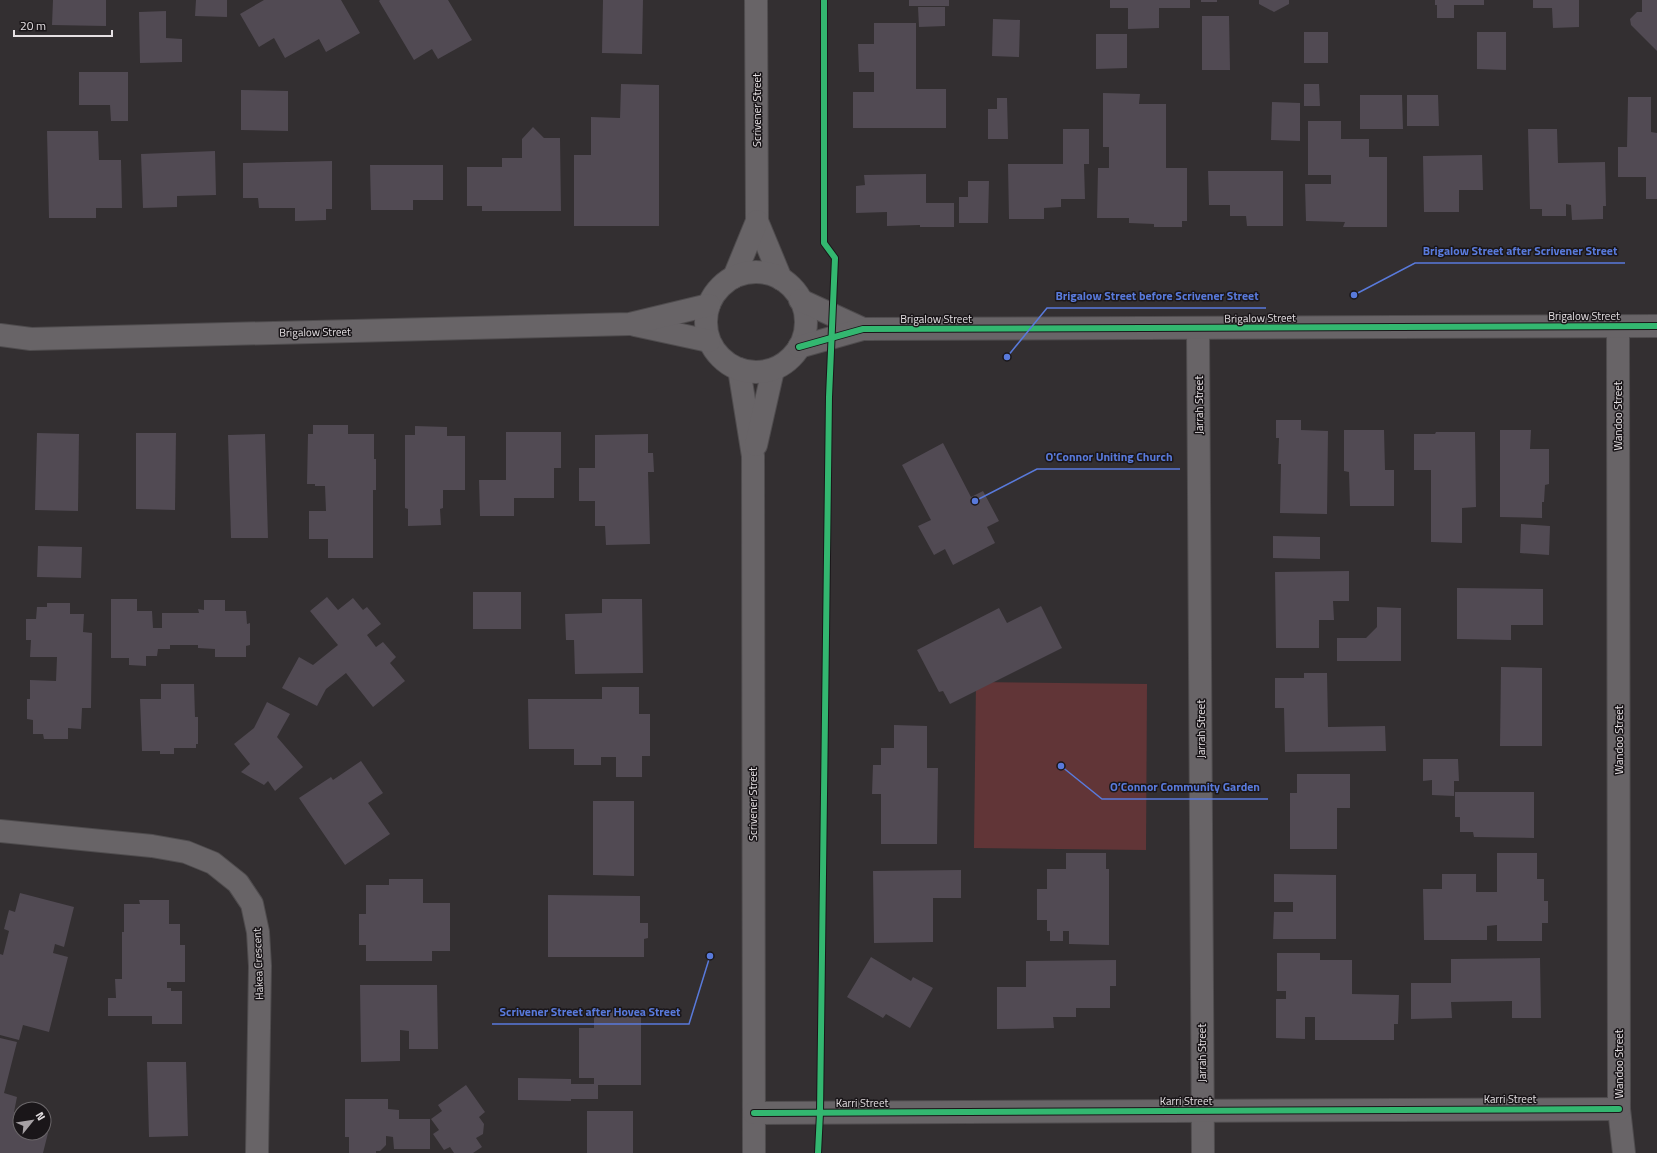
<svg xmlns="http://www.w3.org/2000/svg" width="1657" height="1153" viewBox="0 0 1657 1153" font-family="'Titillium Web',sans-serif">
<style>
.green{fill:#613537}
.building{fill:#514a53}
.lines{fill:none;stroke-linecap:round;stroke-linejoin:round}
.minor-casing{stroke:#4f4c4e;stroke-width:24}
.tertiary-casing{stroke:#4f4c4e;stroke-width:24}
.minor{stroke:#686467;stroke-width:22}
.tertiary{stroke:#686467;stroke-width:22}
.cycleway-casing{stroke:#1a1619;stroke-width:8}
.cycleway{stroke:#33b770;stroke-width:6}
.labels{text-anchor:middle;stroke-width:3;stroke-linejoin:round;paint-order:stroke}
.street-label{font-size:11px;fill:#e5e0e3;stroke:#1a1619}
.leader{fill:none;stroke:#597adb;stroke-width:1.5}
.callout-dot{fill:#597adb;stroke:#1a1619;stroke-width:1.5}
.callout-label{font-size:12px;text-anchor:middle;font-weight:bold;fill:#597adb;stroke:#1a1619;stroke-width:3;stroke-linejoin:round;paint-order:stroke}
</style>
<rect width="100%" height="100%" fill="#332f31"/>
<!-- green -->
<polygon class="green" points="976,682 1147,684 1146,850 974,848"/>
<!-- building -->
<g class="building">
<polygon points="53,0 106,0 106,26 52,25"/>
<polygon points="196,0 227,0 227,17 195,16"/>
<polygon points="264,0 341,0 360,33 326,52 319,39 285,58 274,38 259,47 240,14"/>
<polygon points="380,0 448,0 472,40 438,59 432,49 414,60 379,1"/>
<polygon points="603,0 643,0 642,54 602,53"/>
<rect x="909" y="0" width="40" height="6"/>
<polygon points="1110,0 1190,0 1190,8 1159,8 1159,28 1128,29 1128,8 1110,8"/>
<rect x="1201" y="0" width="16" height="2"/>
<polygon points="1259,0 1289,0 1289,4 1274,12 1259,4"/>
<polygon points="1435,0 1484,0 1484,5 1454,5 1454,18 1437,18 1437,5 1435,5"/>
<polygon points="1533,0 1579,0 1579,27 1553,28 1552,8 1533,8"/>
<polygon points="1642,0 1657,0 1657,51 1631,25 1630,19 1637,12 1642,12"/>
<polygon points="918,7 945,7 945,26 919,27"/>
<polygon points="166,11 166,38 182,39 182,62 140,63 139,12"/>
<polygon points="1202,16 1229,16 1230,70 1202,70"/>
<polygon points="993,19 1020,20 1019,57 992,56"/>
<polygon points="874,23 916,23 916,89 946,89 946,128 853,128 853,92 874,92 874,72 859,72 858,44 874,44"/>
<rect x="1304" y="32" width="24" height="31"/>
<polygon points="1477,32 1506,32 1506,70 1477,69"/>
<polygon points="1096,34 1127,34 1127,68 1096,69"/>
<polygon points="79,72 128,72 128,121 111,121 110,105 79,105"/>
<polygon points="621,84 659,85 659,226 574,226 574,155 591,155 591,117 620,118"/>
<polygon points="1304,84 1319,84 1320,106 1304,106"/>
<polygon points="241,90 288,91 288,131 241,130"/>
<polygon points="1103,93 1140,94 1139,104 1166,104 1166,168 1187,168 1187,221 1182,221 1182,227 1154,227 1154,224 1129,223 1129,218 1097,218 1098,168 1109,168 1109,147 1103,147"/>
<polygon points="1360,95 1402,95 1403,129 1360,129"/>
<polygon points="1407,95 1438,95 1439,126 1407,126"/>
<polygon points="1628,97 1651,97 1651,132 1657,133 1657,199 1646,199 1646,177 1618,177 1618,147 1627,147"/>
<polygon points="997,98 1007,98 1008,139 988,139 988,109 997,109"/>
<polygon points="1272,102 1300,103 1300,141 1271,140"/>
<polygon points="1308,121 1341,121 1341,139 1369,139 1369,157 1387,157 1387,227 1343,227 1345,222 1306,221 1305,184 1331,184 1331,175 1308,175"/>
<polygon points="533,127 544,138 560,138 561,211 482,211 482,206 467,206 467,167 502,167 502,158 522,158 522,139"/>
<polygon points="1063,129 1089,129 1089,164 1084,164 1085,199 1061,199 1061,207 1044,208 1044,219 1009,219 1008,164 1063,164"/>
<polygon points="1528,129 1557,129 1558,163 1605,162 1606,206 1603,206 1603,219 1572,220 1571,205 1566,204 1566,216 1542,216 1542,209 1530,209"/>
<polygon points="47,131 98,131 99,160 121,160 122,208 96,208 96,218 49,218"/>
<polygon points="215,151 216,195 177,196 177,207 143,208 141,154"/>
<polygon points="1482,155 1483,190 1459,190 1459,212 1424,212 1423,156"/>
<polygon points="332,161 332,209 326,209 326,220 295,221 295,208 259,208 258,198 243,198 243,163"/>
<polygon points="370,165 443,165 443,200 413,200 413,210 371,210"/>
<polygon points="1208,171 1283,171 1283,226 1247,226 1246,216 1230,216 1230,205 1209,205"/>
<polygon points="926,174 926,203 954,203 954,227 920,227 920,225 887,226 887,212 856,213 856,186 865,185 864,175"/>
<polygon points="968,181 989,181 988,223 959,223 959,197 968,197"/>
<polygon points="1276,420 1301,420 1301,430 1328,431 1327,514 1280,513 1281,464 1278,464 1279,438 1276,438"/>
<polygon points="313,425 348,425 348,434 374,434 374,459 376,459 376,490 373,490 373,558 328,558 328,539 309,539 309,511 326,511 325,486 315,486 315,484 307,484 308,434 313,434"/>
<polygon points="415,426 447,427 447,436 465,436 465,490 443,490 443,508 440,509 441,525 408,526 408,509 405,508 405,435 415,435"/>
<polygon points="1344,430 1384,430 1385,470 1394,470 1394,506 1350,506 1349,472 1344,471"/>
<polygon points="1500,430 1531,430 1530,449 1549,449 1549,484 1545,485 1544,502 1542,502 1542,518 1500,517"/>
<polygon points="506,432 561,432 561,468 554,468 554,498 514,498 514,516 480,516 479,480 506,480"/>
<polygon points="1436,432 1475,432 1476,507 1462,508 1462,543 1431,542 1431,470 1414,470 1414,434 1435,434"/>
<polygon points="37,433 79,434 78,511 35,510"/>
<polygon points="136,433 176,433 175,510 136,509"/>
<polygon points="265,434 268,538 231,538 228,435"/>
<polygon points="648,434 648,453 653,453 654,472 648,472 650,544 606,545 605,526 595,526 595,501 579,501 579,468 595,468 595,435"/>
<polygon points="943,443 971,497 983,491 999,521 987,527 995,543 953,565 945,549 934,555 918,526 931,520 902,465"/>
<polygon points="1521,524 1550,526 1549,555 1520,553"/>
<polygon points="1273,536 1320,537 1320,559 1273,558"/>
<polygon points="38,546 82,547 81,578 37,577"/>
<polygon points="1349,571 1349,601 1333,601 1334,620 1319,620 1319,648 1276,648 1275,572"/>
<polygon points="1457,588 1543,589 1543,625 1511,625 1511,640 1457,639"/>
<rect x="473" y="592" width="48" height="37"/>
<polygon points="327,597 338,610 353,598 363,610 367,607 381,624 367,635 376,647 383,642 396,657 390,663 405,681 373,707 346,673 326,689 317,706 282,688 299,657 313,665 338,645 310,611"/>
<polygon points="111,599 137,599 137,611 152,611 153,628 162,628 162,613 199,613 198,609 204,610 204,600 225,600 225,611 246,611 247,624 250,623 250,645 246,646 246,657 215,657 215,649 198,648 198,645 170,645 170,649 158,649 157,656 146,656 146,666 129,665 129,658 111,658"/>
<polygon points="602,599 642,599 643,673 575,674 574,640 566,640 565,614 602,613"/>
<polygon points="47,603 70,603 70,614 84,614 83,632 92,633 91,708 82,708 81,729 68,728 68,739 44,739 43,734 33,734 33,720 27,719 27,699 30,699 30,680 56,681 57,657 30,657 31,640 26,640 26,619 36,619 37,607 47,607"/>
<polygon points="1041,606 1062,648 950,704 943,691 939,692 917,650 999,608 1007,623"/>
<polygon points="1377,607 1401,608 1401,661 1337,661 1337,638 1366,638 1377,627"/>
<polygon points="1501,667 1542,668 1542,746 1500,746"/>
<polygon points="1304,673 1327,673 1328,727 1385,726 1386,751 1285,752 1284,708 1275,708 1275,678 1304,678"/>
<polygon points="161,684 194,684 195,717 198,717 198,744 196,744 196,748 174,748 174,754 160,754 160,751 142,751 140,699 161,699"/>
<polygon points="602,687 639,687 639,714 650,714 650,756 642,756 642,777 616,777 616,757 601,757 601,765 574,765 574,749 529,749 528,699 602,699"/>
<polygon points="267,702 290,714 277,737 303,767 275,791 268,781 264,785 241,772 250,764 234,744 254,728"/>
<polygon points="894,725 927,726 927,768 938,768 937,844 881,844 881,794 872,794 873,765 881,765 881,748 894,748"/>
<polygon points="1423,759 1458,759 1459,781 1454,781 1454,796 1432,795 1432,780 1423,781"/>
<polygon points="361,761 383,793 368,803 390,834 345,865 299,798 331,777 333,780"/>
<polygon points="1297,774 1350,774 1350,808 1337,808 1337,849 1290,849 1290,793 1297,793"/>
<polygon points="1455,792 1534,792 1534,838 1474,837 1473,832 1460,832 1460,817 1455,817"/>
<polygon points="593,801 634,801 634,876 593,875"/>
<polygon points="1066,853 1106,853 1106,869 1109,869 1109,945 1069,944 1069,931 1063,931 1063,941 1050,941 1050,931 1047,931 1047,920 1037,920 1037,889 1047,889 1047,869 1066,869"/>
<polygon points="1497,853 1537,853 1537,879 1544,879 1544,901 1548,901 1548,923 1542,923 1542,941 1497,941 1497,925 1487,926 1487,940 1424,940 1423,889 1442,889 1442,874 1476,874 1476,892 1497,892"/>
<polygon points="961,870 961,898 933,898 933,942 874,943 873,871"/>
<polygon points="1274,874 1336,875 1336,939 1273,939 1274,912 1293,912 1293,902 1274,902"/>
<polygon points="389,879 423,879 423,903 450,903 450,951 432,951 432,961 366,961 366,945 359,945 359,914 366,914 366,885 389,885"/>
<polygon points="20,893 74,907 64,947 55,944 53,953 68,957 49,1032 23,1025 19,1040 0,1035 0,954 3,955 9,931 4,929 9,910 15,912"/>
<polygon points="548,895 640,896 640,923 648,923 648,938 644,939 644,957 548,957"/>
<polygon points="139,900 169,900 169,924 180,924 180,945 185,945 185,982 167,982 167,988 171,988 171,991 182,991 182,1024 152,1024 152,1016 108,1016 108,998 116,998 115,979 122,979 122,932 124,932 124,904 140,904"/>
<polygon points="1277,953 1320,953 1320,960 1352,960 1352,994 1399,995 1398,1024 1394,1024 1394,1040 1315,1040 1315,1017 1305,1017 1305,1039 1276,1038 1276,999 1286,999 1286,991 1277,991"/>
<polygon points="871,957 911,981 913,977 933,988 910,1028 886,1014 883,1018 847,997"/>
<polygon points="1540,958 1541,1018 1512,1018 1512,1001 1451,1002 1452,1018 1411,1019 1411,983 1451,983 1451,959"/>
<polygon points="1116,960 1116,986 1110,986 1110,1008 1076,1008 1076,1017 1053,1017 1054,1028 997,1029 997,987 1026,987 1026,961"/>
<polygon points="360,985 437,985 438,1049 409,1049 409,1031 400,1030 400,1061 361,1062"/>
<polygon points="594,1010 641,1011 641,1085 598,1085 598,1099 571,1099 571,1101 518,1100 518,1078 571,1079 571,1084 594,1084 594,1078 579,1078 579,1028 594,1028"/>
<polygon points="0,1038 17,1042 4,1093 17,1097 14,1112 20,1113 20,1133 48,1133 43,1153 0,1153"/>
<polygon points="147,1062 186,1062 188,1136 149,1137"/>
<polygon points="466,1085 485,1112 479,1117 484,1124 483,1134 476,1138 482,1147 473,1153 454,1153 450,1147 444,1150 433,1134 439,1130 431,1119 442,1111 438,1105"/>
<polygon points="345,1099 388,1099 388,1109 399,1110 399,1119 430,1119 430,1149 394,1149 393,1137 386,1136 386,1145 380,1151 376,1151 376,1153 349,1153 349,1137 345,1137"/>
<rect x="587" y="1111" width="46" height="42"/>
</g>
<g class="lines">
<defs>
<g id="minor">
<polyline points="756,0 757,221 781,279"/>
<polyline points="734,277 757,221"/>
<polyline points="1618,326 1619,1109 1624,1153"/>
<polyline points="1198,329 1203,1153"/>
<polyline points="739,369 753,456 754,1153"/>
<polyline points="756,445 773,370"/>
<polyline points="0,831 152,846 186,852 213,863 238,883 252,904 258,932 260,966 257,1153"/>
<polyline points="754,1113 1619,1109"/>
</g>
<g id="tertiary">
<circle cx="756" cy="322" r="50"/>
<polyline points="800,300 863,329"/>
<polyline points="635,325 709,341"/>
<polyline points="0,335 31,339 630,324 709,305"/>
<polyline points="799,347 863,329 1657,326"/>
</g>
</defs>
<!-- minor casing -->
<use href="#minor" class="minor-casing"/>
<!-- tertiary casing -->
<use href="#tertiary" class="tertiary-casing"/>
<!-- minor -->
<use href="#minor" class="minor"/>
<!-- tertiary -->
<use href="#tertiary" class="tertiary"/>
<defs>
<g id="cycleway">
<polyline points="799,347 863,329 1657,326"/>
<polyline points="754,1113 1619,1109"/>
<polyline points="818,1153 820,1113 829,397 835,258 824,243 824,0"/>
</g>
</defs>
<!-- cycleway casing -->
<use href="#cycleway" class="cycleway-casing"/>
<!-- cycleway -->
<use href="#cycleway" class="cycleway"/>
</g>
<g class="labels">
<!-- street labels -->
<g class="street-label">
<text transform="translate(757 110) rotate(-90)" y="4">Scrivener Street</text>
<text x="1584" y="320">Brigalow Street</text>
<text transform="translate(1260 318) rotate(-1)" y="4">Brigalow Street</text>
<text x="936" y="323">Brigalow Street</text>
<text transform="translate(315 332) rotate(-1)" y="4">Brigalow Street</text>
<text transform="translate(1199 405) rotate(-90)" y="4">Jarrah Street</text>
<text transform="translate(1618 416) rotate(-90)" y="4">Wandoo Street</text>
<text transform="translate(1201 729) rotate(-90)" y="4">Jarrah Street</text>
<text transform="translate(1619 740) rotate(-90)" y="4">Wandoo Street</text>
<text transform="translate(753 804) rotate(-90)" y="4">Scrivener Street</text>
<text transform="translate(258 964) rotate(-92)" y="4">Hakea Crescent</text>
<text transform="translate(1202 1053) rotate(-90)" y="4">Jarrah Street</text>
<text transform="translate(1619 1064) rotate(-90)" y="4">Wandoo Street</text>
<text x="1510" y="1103">Karri Street</text>
<text x="1186" y="1105">Karri Street</text>
<text x="862" y="1107">Karri Street</text>
</g>
</g>
<!-- callouts -->
<path class="leader" d="M1354 295L1415 263H1625M1007 357L1047 308H1266M975 501L1037 469H1180M1061 766L1102 799H1268M710 956L689 1024H492"/>
<g class="callout-dot">
<circle cx="1354" cy="295" r="4"/>
<circle cx="1007" cy="357" r="4"/>
<circle cx="975" cy="501" r="4"/>
<circle cx="1061" cy="766" r="4"/>
<circle cx="710" cy="956" r="4"/>
</g>
<g class="callout-label">
<text x="1520" y="255">Brigalow Street after Scrivener Street</text>
<text x="1157" y="300">Brigalow Street before Scrivener Street</text>
<text x="1109" y="461">O'Connor Uniting Church</text>
<text x="1185" y="791">O’Connor Community Garden</text>
<text x="590" y="1016">Scrivener Street after Hovea Street</text>
</g>
<!-- north arrow -->
<g transform="translate(32 1121) rotate(60)"><circle r="19" fill="#1a1619" stroke="#6b676a"/>
<path d="M0-3L7 15L0 10L-7 15Z" fill="#a7a2a5"/>
<text y="-6" font-size="11" font-weight="bold" text-anchor="middle" fill="#e5e0e3">N</text>
</g>
<!-- scale -->
<path d="M14 30v6h98v-6" fill="none" stroke="#e5e0e3" stroke-width="2"/>
<text x="20" y="30" font-size="12" fill="#e5e0e3" stroke="#1a1619" stroke-width="3" paint-order="stroke">20 m</text>
</svg>
